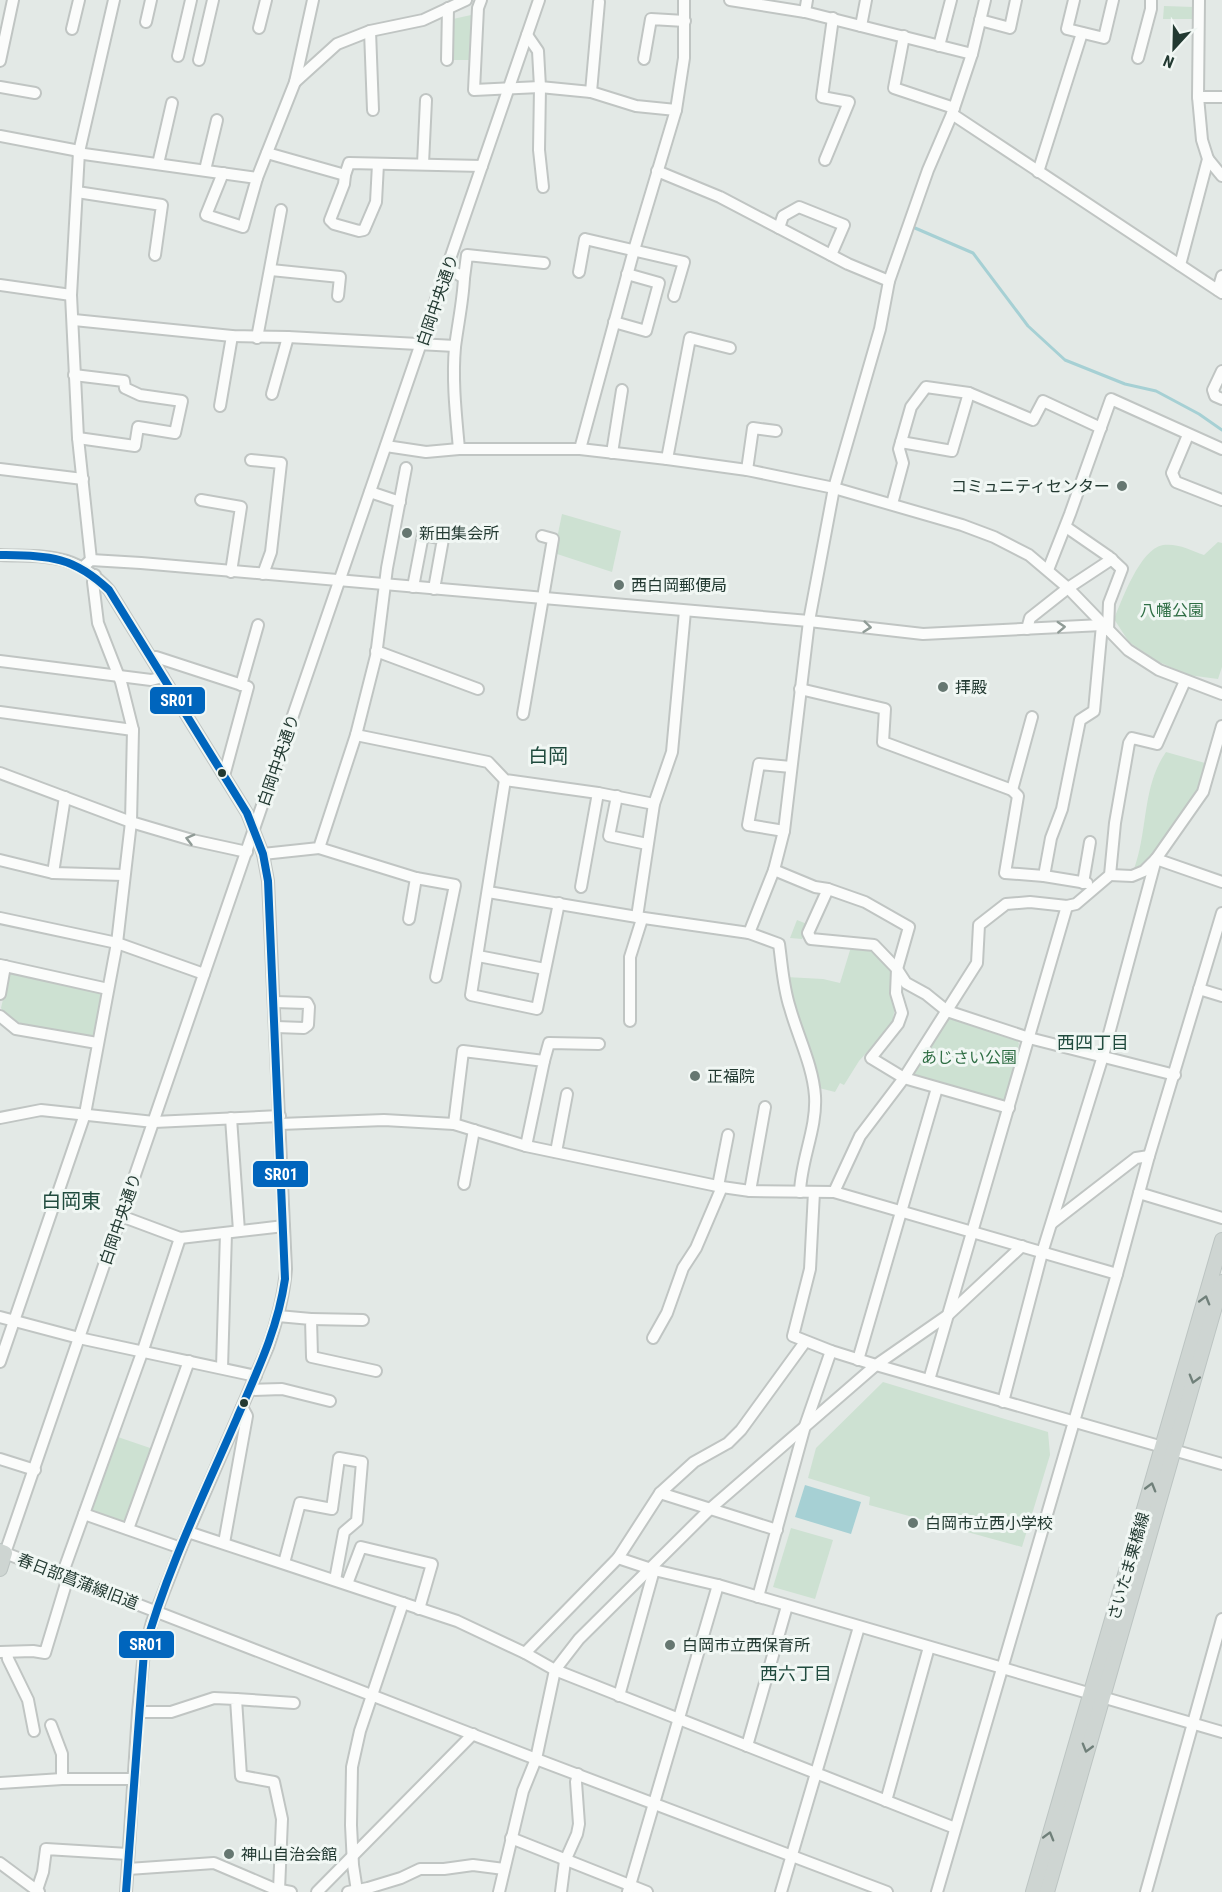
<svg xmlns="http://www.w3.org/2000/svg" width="1222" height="1892" viewBox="0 0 1222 1892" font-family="'Roboto Condensed','Noto Sans JP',sans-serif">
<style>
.green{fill:#cde1d2}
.water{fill:#a6d0d4}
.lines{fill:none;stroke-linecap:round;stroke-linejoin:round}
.stream{stroke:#a6d0d4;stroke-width:3}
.minor-casing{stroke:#c0c5c3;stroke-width:14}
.major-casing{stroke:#bcc4c2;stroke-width:16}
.minor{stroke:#fbfcfb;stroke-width:10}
.major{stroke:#ced5d2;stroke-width:14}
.bus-1-casing{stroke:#f1f7f4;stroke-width:12}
.bus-1{stroke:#0065bd;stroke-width:8}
.oneway{stroke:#8f9b96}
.oneway2{stroke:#70807a}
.poi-dot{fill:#667771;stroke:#f1f7f4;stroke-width:2}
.bus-dot{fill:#233a32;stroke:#f1f7f4;stroke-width:2}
.labels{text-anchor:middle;stroke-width:6;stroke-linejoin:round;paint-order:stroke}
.street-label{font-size:16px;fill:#233a32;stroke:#f1f7f4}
.poi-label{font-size:16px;fill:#233a32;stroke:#f1f7f4;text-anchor:start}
.park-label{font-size:16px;fill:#2f6e44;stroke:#f1f7f4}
.neighbourhood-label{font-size:18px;fill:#204b3e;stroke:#f1f7f4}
.quarter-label{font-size:20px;fill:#204b3e;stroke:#f1f7f4}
.line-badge{stroke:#f1f7f4;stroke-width:2}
.badge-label{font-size:16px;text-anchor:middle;font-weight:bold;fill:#fff}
</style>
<rect width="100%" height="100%" fill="#e3e9e6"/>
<!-- green -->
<g class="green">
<polygon points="1164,6 1194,7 1194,19 1163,19"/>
<polygon points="471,15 469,60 450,60 453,19"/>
<polygon points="562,514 621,531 612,572 554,553"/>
<path d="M1218,542l4,1v124l-4,12 -30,-4 -31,-14 -28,-19 -15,-23c8,-19 26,-70 49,-74 14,-2 28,5 41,10z"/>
<path d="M1166,752l39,11 -7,28 -54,77 -10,1c14,-38 8,-83 32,-117z"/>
<polygon points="797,920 807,924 802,939 790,938"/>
<polygon points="851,947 870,949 895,973 895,1007 892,1024 859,1061 844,1085 840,1083 835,1092 819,1088 792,1007 786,977 823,979 840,983"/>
<path d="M13,970l86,20 3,3 -8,42 -3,3c-24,-5 -78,-8 -90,-30l8,-34z"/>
<polygon points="948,1016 1016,1036 1019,1044 1005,1103 909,1076"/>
<polygon points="883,1382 1048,1432 1050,1455 1022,1547 869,1505 870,1497 808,1478 816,1448"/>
<polygon points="115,1436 153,1449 127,1523 89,1509"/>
<polygon points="791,1528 833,1540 815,1599 773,1587"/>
</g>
<!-- water -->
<polygon class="water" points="805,1485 861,1502 851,1534 795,1517"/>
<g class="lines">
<!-- stream -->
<polyline class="stream" points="915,228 973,253 1028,326 1065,360 1125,384 1156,391 1199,414 1222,430"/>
<defs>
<g id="minor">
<polyline points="481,0 478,8 474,90 540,87 591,92 636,106 676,110"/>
<polyline points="539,0 5,1553 536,1759 887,1892"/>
<polyline points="730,0 805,12 972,54"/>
<polyline points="1074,0 1067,29 1104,38 1113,0"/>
<polyline points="805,12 807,0"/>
<polyline points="980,20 1010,28 1016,0"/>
<polyline points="146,22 151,0"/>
<polyline points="861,26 866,0"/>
<polyline points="259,28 266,0"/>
<polyline points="72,29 79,0"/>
<polyline points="370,31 373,110"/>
<polyline points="527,35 538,51 540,87 539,150 543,187"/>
<polyline points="904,36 894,88 954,108"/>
<polyline points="939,46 951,0"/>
<polyline points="178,56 191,0"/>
<polyline points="1138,58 1151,9 1151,0"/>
<polyline points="644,59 651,19 685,21"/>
<polyline points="199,60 213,0"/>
<polyline points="447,60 448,8"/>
<polyline points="0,61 13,0"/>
<polyline points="295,82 337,44 370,31 423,20 466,0"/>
<polyline points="0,87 35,93"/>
<polyline points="591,92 599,2"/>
<polyline points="1198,97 1222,97"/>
<polyline points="952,114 1222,293"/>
<polyline points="0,136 74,150 84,154 257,178"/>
<polyline points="267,153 345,175 349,163 482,166"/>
<polyline points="1208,159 1222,176"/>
<polyline points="825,160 849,102 822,97 833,18"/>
<polyline points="158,164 172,103"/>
<polyline points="423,164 426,100"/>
<polyline points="205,170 217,120"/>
<polyline points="657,171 720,197 848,264 889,281"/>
<polyline points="1038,172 1082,33"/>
<polyline points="223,173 206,215 243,227 257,178 295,82 313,0"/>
<polyline points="345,175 344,184 330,220 334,224 359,231 364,230 376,202 378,164"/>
<polyline points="77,192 162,205 155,255"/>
<polyline points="779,228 783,216 799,207 844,225 831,255"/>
<polyline points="1180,265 1208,159 1202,140 1198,97 1199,0"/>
<path d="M448,268l16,10c-1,23 -6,45 -9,69 -3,34 1,68 4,102"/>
<polyline points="271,270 340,277 338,296"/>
<polyline points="579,272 585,239 684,262 674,296"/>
<polyline points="464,278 467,255 544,263"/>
<polyline points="0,285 71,295"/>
<polyline points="1218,290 1222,276"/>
<polyline points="74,320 232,336 288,337 455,346"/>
<polyline points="614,322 646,331 659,283 627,274"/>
<polyline points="257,338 281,210"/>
<polyline points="1222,371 1213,390 1215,396 1222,399"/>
<polyline points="74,375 124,381 125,388 140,395 182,401 175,433 138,427 135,446 78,438"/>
<polyline points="272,394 288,337"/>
<polyline points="220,406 232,336"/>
<polyline points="1188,435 1172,473 1176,482 1222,500"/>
<polyline points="901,442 952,451 969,393"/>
<polyline points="386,446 426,452 459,449 580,449 667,459 747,470 834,488 962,525 994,537 1029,555 1068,588 1128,650 1159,670 1222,694"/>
<polyline points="580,449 634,250 676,110 684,58 684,0"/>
<polyline points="612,453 622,390"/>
<polyline points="667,459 690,338 730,348"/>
<polyline points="251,460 281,463 271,552 263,574"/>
<polyline points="0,469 83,479"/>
<polyline points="747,470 753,428 776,431"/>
<polyline points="370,492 400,502"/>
<polyline points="201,500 241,507 231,572"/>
<polyline points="892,504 903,463 899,449 911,407 926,387 969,393 1033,420 1043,401 1101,428"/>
<polyline points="1066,527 1108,556 1122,569 1109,603 1108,630"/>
<path d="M0,555c48,2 74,-3 109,35l138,223 16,41 5,27 18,388c-2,27 -9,52 -18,78l-87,201 -29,74 -8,30 -6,60 -12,180"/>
<polyline points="91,560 78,438 71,295 79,152 114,0"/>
<polyline points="83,567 91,560 141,563 809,621 923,634 1102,625"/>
<polyline points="1048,570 1070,514 1111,399 1222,449"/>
<polyline points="413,587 423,535 443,539 434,589"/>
<path d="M685,611l-13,141 -18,52 -17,113 112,16 30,11c3,21 4,43 11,64 8,29 23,58 25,88 2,33 -14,63 -15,96"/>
<polyline points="1027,629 1030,618 1068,588 1112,559"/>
<polyline points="376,651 478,689"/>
<polyline points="153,659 156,657 248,687 224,776"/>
<polyline points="0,661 151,680 163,677"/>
<polyline points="241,685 258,625"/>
<polyline points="800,689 885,709 883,742 1012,790 1018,796 1005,873 1044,876 1087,883"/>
<polyline points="0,712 133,730"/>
<polyline points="523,714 553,539 542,536"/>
<polyline points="356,735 488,762 505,780 598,793 654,804"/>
<polyline points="0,773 131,822 192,840 247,852"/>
<polyline points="505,780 471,995 537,1009 559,903"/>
<polyline points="1012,790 1032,717"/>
<polyline points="617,796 609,836 647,844"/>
<polyline points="784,831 748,825 759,764 791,767"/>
<polyline points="319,848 416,878 455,885 436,977"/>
<polyline points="263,854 319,848 356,735 376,656 387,568 406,468"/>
<polyline points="1156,859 1222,882"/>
<polyline points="0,860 53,873 124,875"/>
<polyline points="774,870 815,887 828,889 865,902 909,927 897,969 896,993 902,1013 898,1024 871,1058 904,1078 1009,1108"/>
<polyline points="53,873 65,797"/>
<polyline points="1110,875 1132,876 1144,871 1156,859 1203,792 1222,726"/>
<polyline points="1044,876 1051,838 1062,809 1080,720 1094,711 1102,625"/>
<polyline points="1083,883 1090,842"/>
<polyline points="581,887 598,793"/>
<polyline points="828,889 808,933 811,939 874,945 897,969 906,983 926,994 947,1011 1029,1038 1175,1075"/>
<polyline points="488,892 637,917"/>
<polyline points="0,918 117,943 204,974"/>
<polyline points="409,919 416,878"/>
<polyline points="749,933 774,870 784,831 809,621 834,488 880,329 889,281 928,170 952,114 972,54 985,0"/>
<polyline points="478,956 545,969"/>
<polyline points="0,965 108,989"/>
<polyline points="1199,989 1222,996"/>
<polyline points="0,994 5,966"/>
<polyline points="275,1002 307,1003 309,1007 308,1025 304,1028 276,1027"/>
<polyline points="0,1016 16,1029 97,1043"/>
<polyline points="630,1021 630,957 642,919"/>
<polyline points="544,1061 549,1043 599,1044"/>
<polyline points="0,1118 41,1110 154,1122 280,1116"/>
<polyline points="231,1118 239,1231"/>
<polyline points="280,1124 384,1120 454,1124 526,1146 722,1187 750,1191 834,1192 1117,1274"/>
<polyline points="454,1124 463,1051 544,1061 526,1146"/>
<polyline points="556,1152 567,1094"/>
<polyline points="464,1184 474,1130"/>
<polyline points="718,1186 728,1135"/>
<polyline points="750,1191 765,1107"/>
<polyline points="814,1192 810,1269 793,1336 831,1351 876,1365 1222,1464"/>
<polyline points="834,1192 860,1136 904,1078 977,963 979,925 1006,904 1030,902 1067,906 1076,904 1110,875 1115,823 1129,743 1132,738 1157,744 1185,681"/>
<polyline points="1139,1193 1222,1218"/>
<polyline points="121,1216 180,1238 284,1226"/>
<polyline points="1052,1223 1136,1158 1149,1156"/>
<polyline points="278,1316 311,1319 312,1357 376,1371"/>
<polyline points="0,1317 79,1338 256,1376"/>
<polyline points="311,1319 363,1320"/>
<polyline points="653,1338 667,1313 683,1268 696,1248 722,1187"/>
<polyline points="805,1342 741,1430 728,1443 694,1462 660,1493 618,1558 654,1570 718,1585 1222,1732"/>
<polyline points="858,1360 937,1088"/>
<polyline points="0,1362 85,1114 117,943 131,822 133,730 121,682 98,623 93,582 95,575"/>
<polyline points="222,1368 226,1233"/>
<polyline points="929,1380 1067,906"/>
<polyline points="250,1390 282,1389 330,1401"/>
<polyline points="1003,1402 1042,1253 1103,1056 1156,859"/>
<polyline points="0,1459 35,1470"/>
<polyline points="660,1493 777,1530"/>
<polyline points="84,1514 181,1548"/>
<polyline points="128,1529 189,1361"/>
<polyline points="188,1532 457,1621 525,1653 555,1670 955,1828"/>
<polyline points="224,1543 247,1416 242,1407"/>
<polyline points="284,1563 300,1503 332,1509 339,1458 362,1462 357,1521 344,1532 335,1580"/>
<polyline points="62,1575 143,1350 180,1238"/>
<polyline points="347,1584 361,1547 432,1564 419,1609"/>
<polyline points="758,1597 805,1426 831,1351"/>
<polyline points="0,1652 33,1651 45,1653 68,1577"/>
<polyline points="7,1652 8,1659 28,1700 34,1731"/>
<polyline points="525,1653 618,1558"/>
<polyline points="619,1696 654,1570"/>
<polyline points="236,1699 294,1703"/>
<polyline points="138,1712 171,1712 214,1698 236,1699 241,1776 274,1782 282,1819 279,1890"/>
<polyline points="51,1725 62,1754 62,1779"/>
<polyline points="747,1746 787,1606"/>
<polyline points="0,1783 62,1779 132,1779"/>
<polyline points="886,1801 929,1647"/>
<polyline points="511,1838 647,1892"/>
<polyline points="0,1863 39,1892"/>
<polyline points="128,1869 214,1863 275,1889 291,1892"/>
<polyline points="37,1890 43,1872 46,1849 128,1854"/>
<polyline points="357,1891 353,1865 351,1825 352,1767 360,1731 403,1603"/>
<polyline points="317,1892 473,1734"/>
<polyline points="348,1892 368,1888 401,1878 420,1869 444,1869 473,1865 504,1869"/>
<polyline points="499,1892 523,1791 536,1759 555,1670 579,1639 711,1508 876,1365 948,1315 1022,1246"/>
<polyline points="561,1892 565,1861 577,1834 579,1824 576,1782 578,1774"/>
<polyline points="628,1892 718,1585"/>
<polyline points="781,1892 859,1627"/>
<polyline points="937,1892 1117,1274 1149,1156 1222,913"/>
<polyline points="1146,1892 1222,1619"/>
</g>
<g id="major">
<polyline points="0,1551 5,1553 0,1569"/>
<polyline points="1033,1892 1222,1240"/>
<polyline points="1047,1892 1222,1282"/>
</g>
</defs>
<!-- minor casing -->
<use href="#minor" class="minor-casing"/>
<!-- major casing -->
<use href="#major" class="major-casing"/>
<!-- minor -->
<use href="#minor" class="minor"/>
<!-- major -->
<use href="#major" class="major"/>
<defs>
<path id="bus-1" d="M0,555c48,1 72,0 109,35l138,223 16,41 5,27 17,398c-7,49 -28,93 -48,139 -33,76 -71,153 -93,234l-18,240"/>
</defs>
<!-- bus-1 casing -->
<use href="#bus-1" class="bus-1-casing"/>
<!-- bus-1 -->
<use href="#bus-1" class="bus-1"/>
</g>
<!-- one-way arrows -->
<defs><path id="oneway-chevron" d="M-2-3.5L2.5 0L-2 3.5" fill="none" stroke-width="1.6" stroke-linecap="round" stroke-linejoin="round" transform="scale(1.5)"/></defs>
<g class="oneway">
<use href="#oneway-chevron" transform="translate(867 627) rotate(6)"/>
<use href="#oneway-chevron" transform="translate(1061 627) rotate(-3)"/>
<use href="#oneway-chevron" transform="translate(190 839) rotate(-165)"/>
</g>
<g class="oneway2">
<use href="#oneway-chevron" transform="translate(1205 1300) rotate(-74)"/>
<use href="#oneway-chevron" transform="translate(1194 1379) rotate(106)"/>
<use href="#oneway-chevron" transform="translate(1151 1487) rotate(-74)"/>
<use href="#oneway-chevron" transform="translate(1087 1748) rotate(106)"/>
<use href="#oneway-chevron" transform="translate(1049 1836) rotate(-74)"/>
</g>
<!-- markers -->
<g class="poi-dot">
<circle cx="1122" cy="486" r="6"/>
<circle cx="407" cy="533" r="6"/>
<circle cx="619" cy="585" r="6"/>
<circle cx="943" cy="687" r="6"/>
<circle cx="695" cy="1076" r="6"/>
<circle cx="913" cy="1523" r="6"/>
<circle cx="670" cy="1645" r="6"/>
<circle cx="229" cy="1854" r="6"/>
</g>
<g class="bus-dot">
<circle cx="222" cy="773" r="5"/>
<circle cx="244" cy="1403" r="5"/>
</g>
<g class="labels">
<!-- street labels -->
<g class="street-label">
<text transform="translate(437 300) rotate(-71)" y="6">白岡中央通り</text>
<text transform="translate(278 760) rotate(-71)" y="6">白岡中央通り</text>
<text transform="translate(120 1219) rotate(-71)" y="6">白岡中央通り</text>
<text transform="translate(1128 1566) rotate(-74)" y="6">さいたま栗橋線</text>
<text transform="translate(78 1581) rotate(21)" y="6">春日部菖蒲線旧道</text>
</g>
<!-- poi labels -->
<g class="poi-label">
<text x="1110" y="492" text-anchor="end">コミュニティセンター</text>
<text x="419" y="539">新田集会所</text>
<text x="631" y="591">西白岡郵便局</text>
<text x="955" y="693">拝殿</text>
<text x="707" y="1082">正福院</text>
<text x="925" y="1529">白岡市立西小学校</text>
<text x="682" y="1651">白岡市立西保育所</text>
<text x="241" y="1860">神山自治会館</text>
</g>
<!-- park labels -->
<g class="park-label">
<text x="1172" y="616">八幡公園</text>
<text x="969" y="1063">あじさい公園</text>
</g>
<!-- neighbourhood labels -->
<g class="neighbourhood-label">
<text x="1093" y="1049">西四丁目</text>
<text x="796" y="1680">西六丁目</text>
</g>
<!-- quarter labels -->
<g class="quarter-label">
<text x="548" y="763">白岡</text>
<text x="71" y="1208">白岡東</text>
</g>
</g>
<g class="line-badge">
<rect x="149" y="686" width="57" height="29" rx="6" fill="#0065bd"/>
<rect x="252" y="1160" width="57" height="28" rx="6" fill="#0065bd"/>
<rect x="118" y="1630" width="57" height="29" rx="6" fill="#0065bd"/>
</g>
<g class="badge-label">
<text x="177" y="706">SR01</text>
<text x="281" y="1180">SR01</text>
<text x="146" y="1650">SR01</text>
</g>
<!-- north arrow -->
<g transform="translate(1174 48) rotate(202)" stroke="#f1f7f4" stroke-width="4.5" paint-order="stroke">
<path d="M0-4.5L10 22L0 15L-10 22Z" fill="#233a32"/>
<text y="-9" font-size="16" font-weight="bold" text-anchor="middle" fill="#233a32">N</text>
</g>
</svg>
